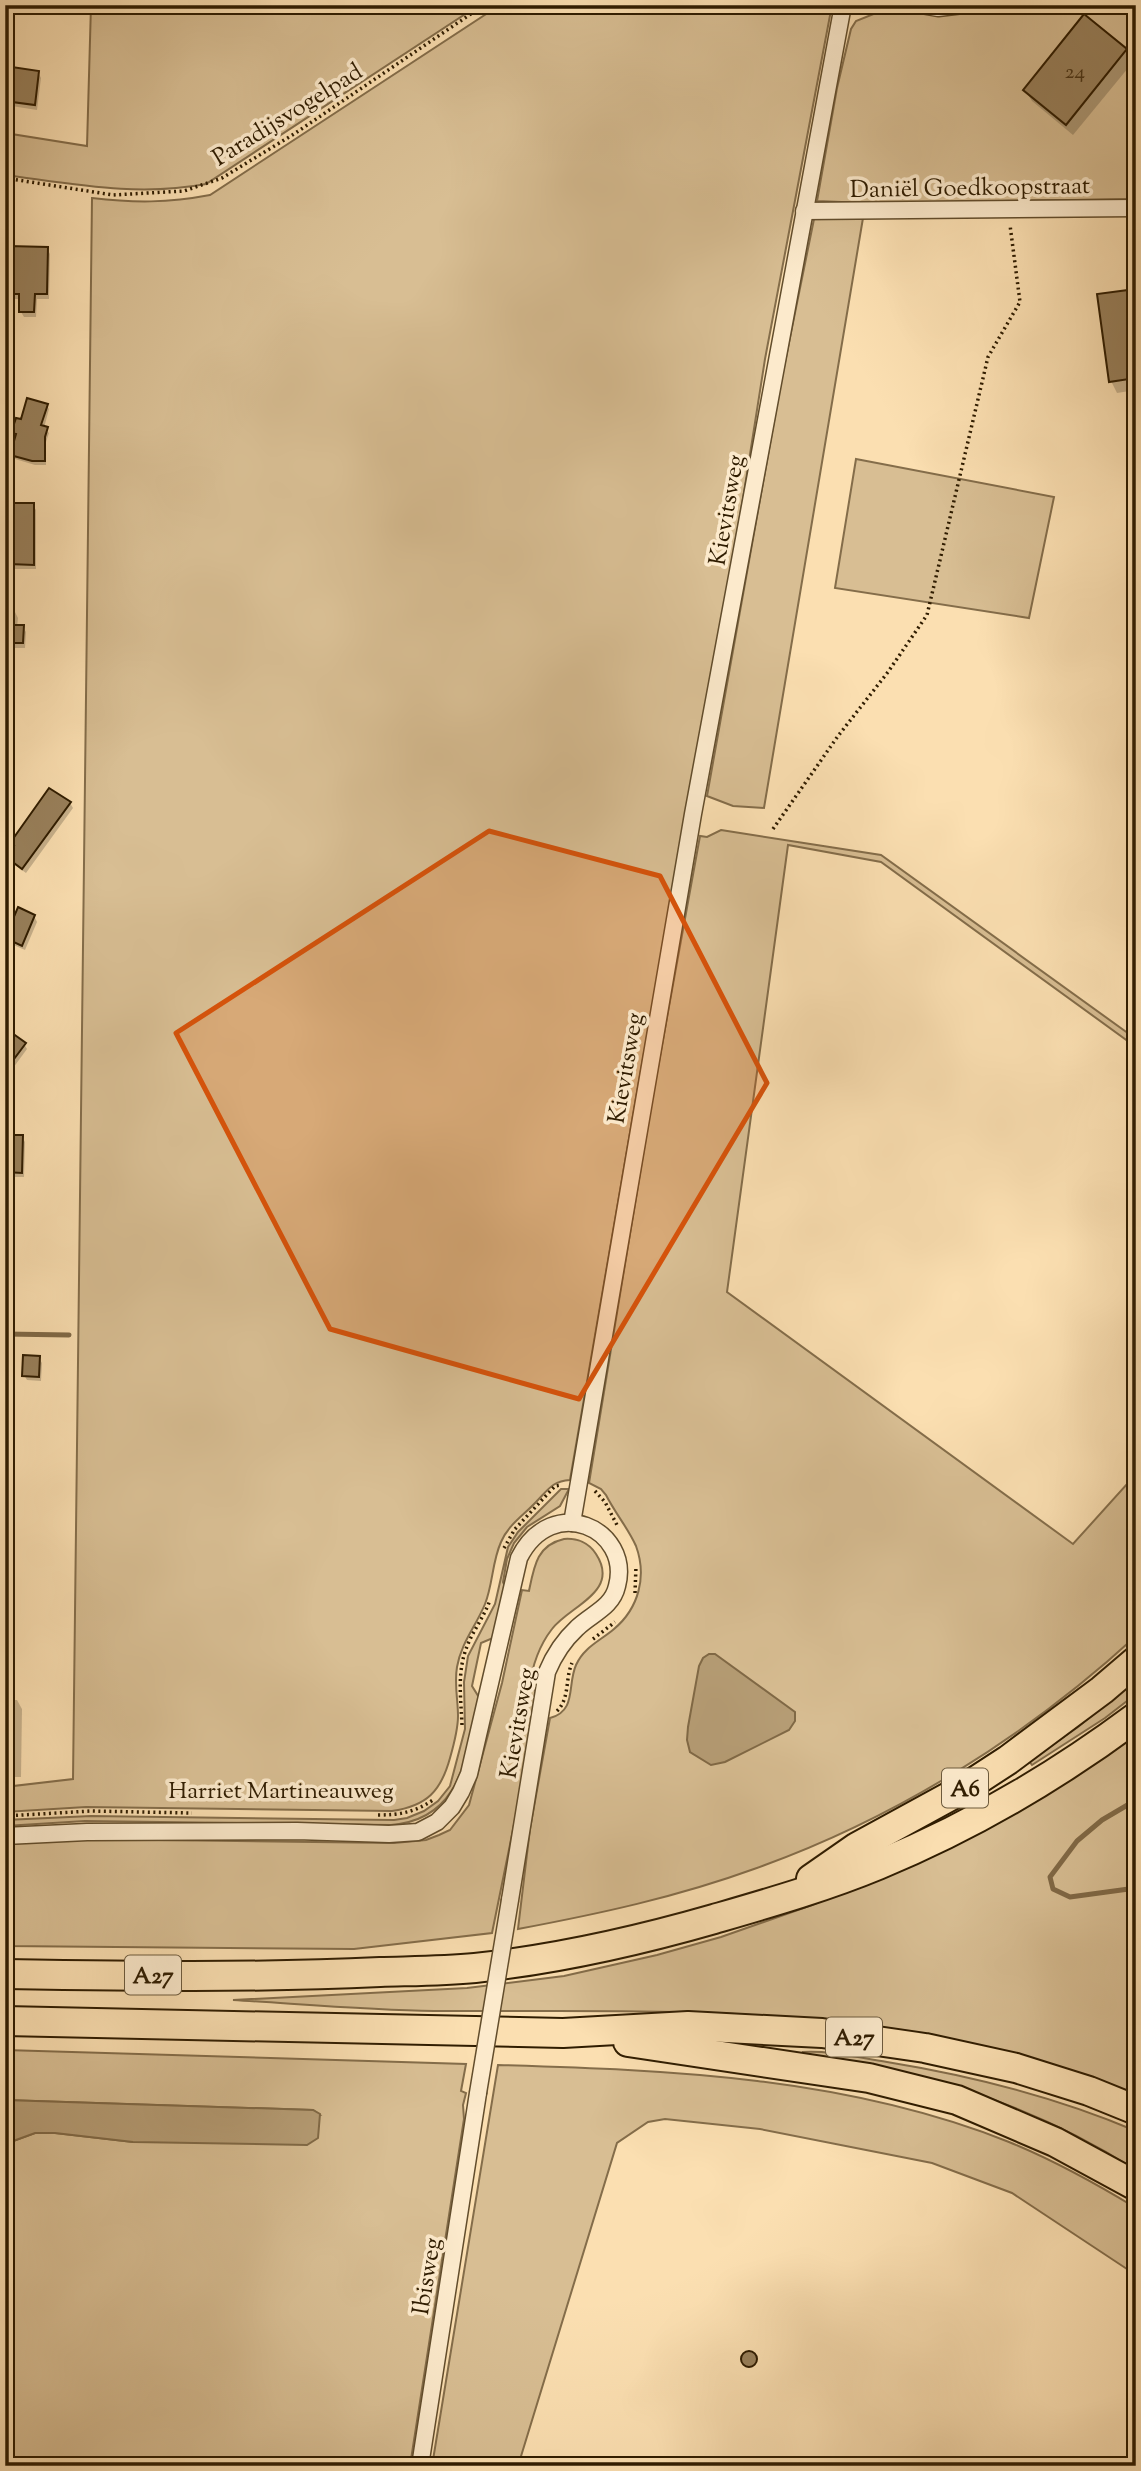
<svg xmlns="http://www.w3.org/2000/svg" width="1141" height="2471" viewBox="0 0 1141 2471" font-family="'Sorts Mill Goudy',serif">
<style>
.green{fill:#d8be93;stroke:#846d4a;stroke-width:2}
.water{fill:#b69d75;stroke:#806946;stroke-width:2}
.shadow{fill:#0003}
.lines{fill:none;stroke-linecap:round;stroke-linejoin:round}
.stream{stroke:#806946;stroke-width:5}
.building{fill:#99815c;stroke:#2f1c00;stroke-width:2}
.street-casing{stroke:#624d2c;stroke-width:19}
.highway-casing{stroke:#2f1c00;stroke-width:32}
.path{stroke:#2f1c00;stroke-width:3.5;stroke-dasharray:2 3.5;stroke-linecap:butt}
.street{stroke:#fceacc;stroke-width:16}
.highway{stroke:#fbdfb1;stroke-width:28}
.street-bridge-casing{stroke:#624d2c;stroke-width:19;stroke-linecap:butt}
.street-bridge{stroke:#fceacc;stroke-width:16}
.marked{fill:#d6530b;fill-opacity:0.2;stroke:#d6530b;stroke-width:5;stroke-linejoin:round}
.labels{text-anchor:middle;stroke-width:7;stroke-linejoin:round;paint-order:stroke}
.number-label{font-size:21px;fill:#4a3517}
.shield{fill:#fceacc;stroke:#6c5a3d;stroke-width:2}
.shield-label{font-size:23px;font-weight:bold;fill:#2f1c00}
.street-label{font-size:24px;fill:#2f1c00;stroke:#fceacc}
</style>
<rect width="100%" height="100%" fill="#fbdfb1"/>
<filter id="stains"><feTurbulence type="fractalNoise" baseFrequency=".00286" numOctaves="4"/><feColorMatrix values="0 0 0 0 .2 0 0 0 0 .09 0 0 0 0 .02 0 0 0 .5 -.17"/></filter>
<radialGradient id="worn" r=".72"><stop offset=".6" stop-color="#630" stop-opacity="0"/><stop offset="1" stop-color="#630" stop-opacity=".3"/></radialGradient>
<!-- green -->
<g class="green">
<path d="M91,5h388l-273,179c-69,13 -132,0 -201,-9v-42l82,13z"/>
<path d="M500,5h332l-67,354 -22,140 -107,599 -66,382c-18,1 -22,10 -34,22 -12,13 -28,23 -35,40 -9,20 -8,42 -16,62 -9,22 -24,39 -28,63 -3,17 1,32 1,49 0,14 -4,28 -8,42 -9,33 -23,48 -58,53l-306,-4 -81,5v-25l68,-8 19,-1581c42,5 76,5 118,-3z"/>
<polygon points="986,5 1136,5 1136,199 866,203 817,201 837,88 851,29 856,21 876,13 958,13"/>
<polygon points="863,218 764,808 733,806 707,796 781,382 814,219"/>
<polygon points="856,459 1054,497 1029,618 835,588"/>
<path d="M721,830l160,25 255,184v8l-255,-185 -93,-17 -61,447 346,252 63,-70v162c-110,101 -241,183 -382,233 -77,28 -156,45 -236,60l12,-100 20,-111c27,-7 17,-33 26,-53 8,-18 24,-24 38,-36 25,-21 33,-53 22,-83 -8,-18 -21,-33 -30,-51l-5,-6 -12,-6 63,-383 48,-264 7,1z"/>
<path d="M561,1489h8l-9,17 -33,21 -13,16 -7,16 -4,23 2,4 -12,52 -12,5 -9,43 8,13c-15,57 -17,120 -89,126l-306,-4 -80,5v-6l86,-4 303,4 13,-2 17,-7 14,-10 12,-15 15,-57 -1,-47 4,-26 27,-52 13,-57 10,-15z"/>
<path d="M564,1539c13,-1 25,4 32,15 25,38 -27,52 -44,75 -14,18 -20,37 -23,60l7,1 -19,120 -25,123 -138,16 -349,-3v-102l74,-5 315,4 32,-3 13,-5 11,-5 19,-25 33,-122 20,-93 7,1c5,-25 8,-46 35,-52z"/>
<polygon points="1136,1679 1136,1694 1105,1718 1032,1765 1029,1761 1078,1727"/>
<path d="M1136,1734v362c-83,-28 -164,-56 -251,-68 -149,-22 -301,-16 -451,-17 -67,-1 -134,-7 -201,-11l234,-12 97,-12 93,-21 64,-18 91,-32 69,-28z"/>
<polygon points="5,2050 466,2064 461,2091 466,2093 463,2105 464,2119 410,2466 5,2466 5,2144 35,2133 55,2133 133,2142 210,2142 320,2115 313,2110 5,2100"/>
<path d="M802,2052c28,-2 58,6 85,10 86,14 169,35 249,69v39c-65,-41 -138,-73 -213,-92 -38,-10 -85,-14 -121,-26z"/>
<path d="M498,2065c173,5 348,12 511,77 44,18 86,41 127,66v67l-124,-82 -80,-30 -172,-34 -95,-10 -17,3 -31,21 -99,323h-86z"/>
</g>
<!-- water -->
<g class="water">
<polygon points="709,1654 715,1654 795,1712 795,1721 789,1730 725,1762 711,1765 690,1752 687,1740 688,1727 699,1666 703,1658"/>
<polygon points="5,2100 313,2110 320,2114 318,2138 307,2145 133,2142 55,2133 35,2133 5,2144"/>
</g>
<!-- shadow -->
<g class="shadow">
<polygon points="1085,17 1126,51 1133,62 1073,135 1032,101 1025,90"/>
<polygon points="5,68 38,72 41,78 37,110 5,105"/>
<polygon points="47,248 50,254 49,299 37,299 36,317 24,317 21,312 21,299 13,299 10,293"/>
<polygon points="1136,291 1136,390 1117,393 1111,381"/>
<polygon points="46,405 49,409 44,428 49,433 46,442 46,465 35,465 15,459 12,455 16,437 13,432 22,421"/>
<polygon points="5,504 33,505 36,510 36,569 13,569 11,564 11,530 7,530 5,526"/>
<polygon points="5,612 15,612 18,618 17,627 23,627 26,632 25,648 5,648"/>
<polygon points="5,700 14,714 5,721"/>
<polygon points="50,791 70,803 73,808 26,873 11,862 8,857 15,848 12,843"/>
<polygon points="34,916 37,922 25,950 9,943 6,938"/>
<polygon points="5,1042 24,1044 27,1049 5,1079"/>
<polygon points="5,1137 22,1137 25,1142 24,1177 15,1177 15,1218 5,1218"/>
<polygon points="5,1257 8,1257 13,1265 13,1318 5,1317"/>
<polygon points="39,1358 42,1363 41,1381 27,1380 24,1375"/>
<polygon points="5,1700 17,1700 22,1709 21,1777 5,1777"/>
<circle cx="749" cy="2361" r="7"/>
</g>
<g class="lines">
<!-- stream -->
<g class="stream">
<polyline points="5,1334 69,1335"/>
<polyline points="1136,1800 1102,1820 1077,1841 1050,1877 1053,1889 1070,1897 1136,1888"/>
</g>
</g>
<!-- building -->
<g class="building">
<polygon points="1084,14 1127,49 1066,125 1023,90"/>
<polygon points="5,66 39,71 35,105 5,101"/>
<polygon points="8,246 48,247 47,294 35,294 34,312 19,312 19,294 8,294"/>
<polygon points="1136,289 1136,378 1109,382 1097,294"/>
<polygon points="27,398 48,404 41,425 48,427 45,437 45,461 32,461 10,455 16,434 11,433 16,418 21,419"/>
<polygon points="5,503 34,503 34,565 9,564 10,525 5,525"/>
<polygon points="5,625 24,625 23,643 5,643"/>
<polygon points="49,788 71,802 22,869 6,857 14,846 10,843"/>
<polygon points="18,907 35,915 22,946 5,938"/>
<polygon points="5,1028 26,1043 5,1071"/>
<polygon points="5,1135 23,1135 22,1173 5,1172"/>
<polygon points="23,1355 40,1356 39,1377 22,1376"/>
<circle cx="749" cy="2359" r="8"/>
</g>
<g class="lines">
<defs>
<g id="street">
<polyline points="882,5 902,5"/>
<polyline points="921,5 938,8 963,5"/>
<polyline points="804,211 1136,208"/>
<polyline points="572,1523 693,814 843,5"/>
<path d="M5,1836l82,-4 210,-1 92,3 29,-2 19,-10 15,-15 9,-15 8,-18 50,-216c33,-66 113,-29 98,28 -5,22 -26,28 -40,42 -14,13 -23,27 -30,44l-37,228"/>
<polyline points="420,2466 478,2093"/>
</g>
<g id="highway">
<polyline points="811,1879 857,1847 965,1788 1008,1760 1102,1690 1136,1661"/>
<path d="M5,1974c125,2 250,4 375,-2 32,-1 64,-1 95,-4 84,-9 159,-26 239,-49 55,-16 111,-32 164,-54 90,-37 180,-90 258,-148"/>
<polyline points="5,2021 563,2033 688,2026 822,2033 925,2048 1016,2068 1089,2091 1136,2110"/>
<polyline points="628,2042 869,2078 957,2100 1055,2142 1136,2186"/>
</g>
</defs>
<!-- street casing -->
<use href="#street" class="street-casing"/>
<!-- highway casing -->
<use href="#highway" class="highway-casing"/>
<!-- path -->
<g class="path">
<polyline points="5,178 113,195 184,191 222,178 294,134 484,5"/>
<polyline points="773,829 838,736 888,672 927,615 988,357 1020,302 1010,225"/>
<polyline points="595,1491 605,1502 617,1525"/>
<polyline points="504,1548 515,1529 555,1486 561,1485"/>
<polyline points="635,1593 636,1566"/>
<polyline points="593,1639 615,1622"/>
<path d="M557,1711c13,-13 8,-32 15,-48"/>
<path d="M462,1725c-1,-26 -5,-51 4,-76 6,-17 18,-32 24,-49"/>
<path d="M378,1815c22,0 37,-3 55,-15"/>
<polyline points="5,1816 91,1811 192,1813"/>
</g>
<!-- street -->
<use href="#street" class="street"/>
<!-- highway -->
<use href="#highway" class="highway"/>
<defs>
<polyline id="street-bridge" points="478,2093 510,1900"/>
</defs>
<!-- street-bridge casing -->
<use href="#street-bridge" class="street-bridge-casing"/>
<!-- street-bridge -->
<use href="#street-bridge" class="street-bridge"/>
</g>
<!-- marked area -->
<path class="marked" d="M489,831l171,45 107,207 -188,316 -249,-70 -154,-296z"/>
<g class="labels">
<!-- number labels -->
<g class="number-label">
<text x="1075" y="78">24</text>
</g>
<!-- shield labels -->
<g class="shield">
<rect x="942" y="1768.5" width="46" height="39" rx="5"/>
<rect x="125" y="1955.5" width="56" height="39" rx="5"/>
<rect x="826" y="2017.5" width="56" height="39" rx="5"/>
</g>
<g class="shield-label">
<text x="965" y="1796">A6</text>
<text x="153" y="1983">A27</text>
<text x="854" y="2045">A27</text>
</g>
<!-- street labels -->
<g class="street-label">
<text transform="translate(287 114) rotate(-32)" y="8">Paradijsvogelpad</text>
<text transform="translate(970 187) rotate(-1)" y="8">Daniël Goedkoopstraat</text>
<text transform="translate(726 510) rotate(-80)" y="8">Kievitsweg</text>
<text transform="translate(625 1068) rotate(-80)" y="8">Kievitsweg</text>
<text transform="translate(517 1723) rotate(-80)" y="8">Kievitsweg</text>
<text x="281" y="1798">Harriet Martineauweg</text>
<text transform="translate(426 2276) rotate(-81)" y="8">Ibisweg</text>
</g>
</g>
<!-- margin -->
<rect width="1141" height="2471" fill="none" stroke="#fbdfb1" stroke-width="28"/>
<rect x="7" y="7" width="1127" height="2457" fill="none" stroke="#2f1c00" stroke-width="3.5"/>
<rect x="14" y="14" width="1113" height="2443" fill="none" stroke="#2f1c00" stroke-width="2"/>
<rect width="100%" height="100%" filter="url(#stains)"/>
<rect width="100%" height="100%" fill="url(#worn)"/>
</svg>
